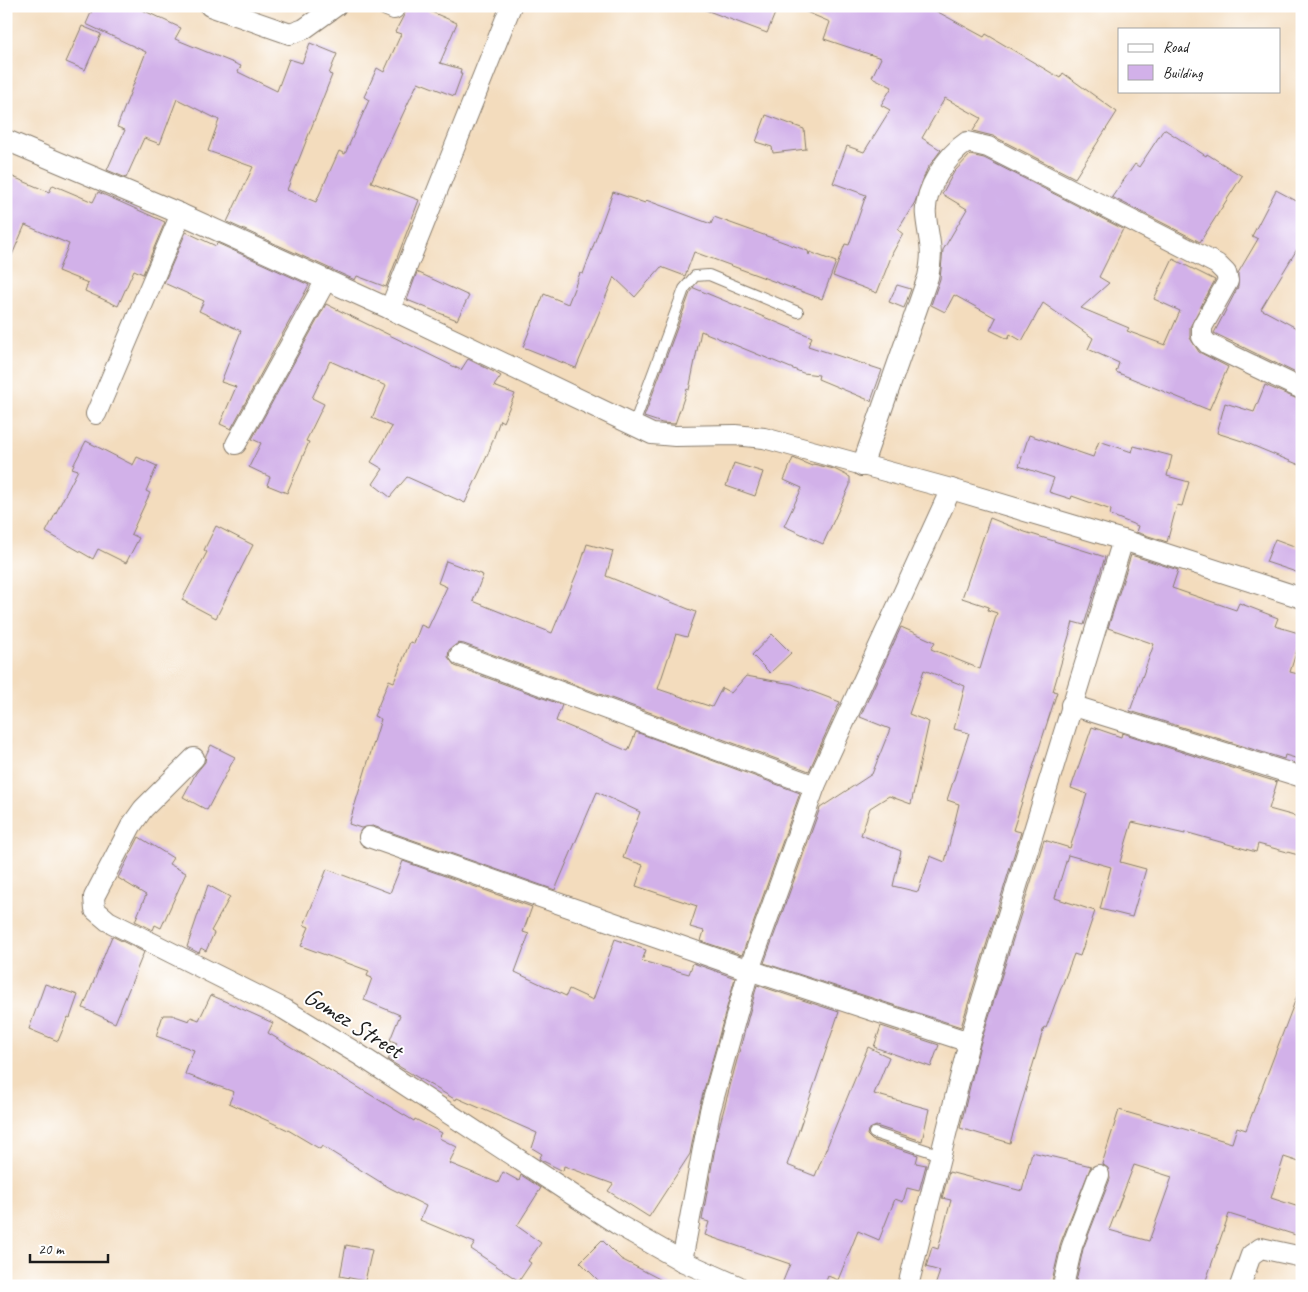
<svg xmlns="http://www.w3.org/2000/svg" width="1308" height="1292" viewBox="0 0 1308 1292" font-family="Caveat,sans-serif">
<style>
.building{fill:#d2b1e9;fill-rule:evenodd}
.lines{fill:none;stroke-linecap:round;stroke-linejoin:round}
.lane-casing{stroke:#887c6c;stroke-width:12}
.street-casing{stroke:#887c6c;stroke-width:22}
.lane{stroke:#fff;stroke-width:10}
.street{stroke:#fff;stroke-width:20}
.labels{text-anchor:middle;stroke-width:4;stroke-linejoin:round;paint-order:stroke}
.street-label{font-size:25px;fill:#1c1c1c;stroke:#fff}
</style>
<rect width="100%" height="100%" fill="#fff"/>
<filter id="ink" filterUnits="userSpaceOnUse"><feTurbulence type="fractalNoise" baseFrequency=".02" numOctaves="2"/><feDisplacementMap in="SourceGraphic" scale="10" xChannelSelector="R" yChannelSelector="G"/><feConvolveMatrix kernelMatrix="1 2 1 2 8 2 1 2 1" color-interpolation-filters="sRGB"/></filter>
<filter id="wash" filterUnits="userSpaceOnUse"><feTurbulence type="fractalNoise" baseFrequency=".0096" numOctaves="4" result="noise"/><feDisplacementMap in="SourceGraphic" scale="20" xChannelSelector="R" yChannelSelector="G"/><feGaussianBlur stdDeviation="1.12" result="paint"/><feColorMatrix in="noise" values="0 0 0 0 0 0 0 0 0 0 0 0 0 0 0 0 0 1.4 0 .05"/><feComposite in="paint" operator="in"/></filter>
<g filter="url(#wash)">
<rect width="100%" height="100%" fill="#f3dcbd"/>
<g id="blocks">
<!-- building -->
<g class="building">
<polygon points="94,6 134,6 181,28 175,39 241,66 238,72 277,91 289,59 302,63 310,43 337,54 329,74 332,75 287,190 316,202 339,151 345,154 369,100 364,97 377,68 384,72 401,34 395,32 405,13 405,6 418,6 457,23 440,63 461,69 460,74 462,74 454,96 418,82 371,182 419,200 386,287 357,276 355,280 227,222 253,167 208,151 219,120 177,99 160,144 144,138 126,178 107,170 125,130 117,127 146,52 86,24"/>
<polygon points="703,6 778,6 767,33 703,9"/>
<polygon points="792,6 927,6 984,37 986,34 1060,78 1063,73 1117,112 1075,178 993,136 973,131 981,118 945,98 922,138 941,150 927,169 915,202 898,230 903,234 893,252 877,293 833,276 845,244 849,245 866,195 833,183 847,146 864,152 890,110 881,105 892,87 872,77 881,58 824,39 830,22"/>
<polygon points="82,26 101,34 85,70 66,62"/>
<polygon points="766,115 804,129 806,149 773,153 772,147 756,142"/>
<polygon points="1164,129 1206,156 1207,154 1242,176 1200,242 1112,197 1135,164 1139,167"/>
<polygon points="970,155 984,158 1123,229 1099,277 1109,283 1081,308 1129,328 1127,331 1165,345 1180,311 1154,299 1173,259 1215,280 1190,327 1190,338 1199,352 1228,367 1209,410 1116,372 1119,363 1088,349 1093,338 1043,303 1022,341 1010,334 1008,339 990,330 996,318 954,295 945,312 931,305 940,279 943,250 967,209 942,194 954,172"/>
<polygon points="6,174 49,192 53,185 93,202 98,192 165,222 143,274 134,270 118,306 85,291 88,283 58,271 69,244 25,225 6,269"/>
<polygon points="1276,190 1302,204 1302,241 1261,309 1302,331 1302,376 1214,333 1238,287 1238,273 1258,239 1252,236"/>
<polygon points="613,192 645,203 646,200 711,224 714,217 808,251 809,255 810,252 836,262 822,299 694,252 685,276 661,267 635,297 614,277 576,368 523,347 544,294 568,304 580,273 583,274"/>
<polygon points="186,232 216,246 217,243 309,285 231,429 220,424 236,387 221,382 241,331 199,311 204,301 164,283"/>
<polygon points="417,272 469,296 457,320 407,300"/>
<polygon points="897,285 911,289 904,308 889,302"/>
<polygon points="694,288 812,337 808,346 882,370 871,401 818,379 819,375 803,373 701,331 689,390 687,389 675,424 662,423 644,417 690,293"/>
<polygon points="326,304 461,370 468,359 496,373 501,376 494,386 515,394 503,422 500,420 488,454 465,503 407,477 390,497 373,484 383,469 371,462 392,427 372,418 386,386 330,361 312,398 324,404 306,441 309,442 287,493 267,485 270,477 249,467 261,443 252,439"/>
<polygon points="1265,385 1302,401 1302,466 1242,441 1217,433 1225,403 1254,412"/>
<polygon points="1029,435 1093,457 1099,441 1132,452 1134,446 1172,456 1167,476 1189,482 1182,506 1177,505 1167,542 1136,532 1138,526 1110,515 1111,510 1072,496 1071,499 1049,492 1054,478 1019,466"/>
<polygon points="86,441 133,465 137,457 157,466 146,491 150,493 131,534 139,538 126,563 98,549 93,559 46,532 78,470 72,468"/>
<polygon points="793,458 812,466 813,464 834,469 850,477 850,485 823,544 784,526 802,488 784,480"/>
<polygon points="734,463 763,472 755,496 726,486"/>
<path d="M990,518l35,14 80,25 -21,68 -11,-3 -20,69 4,1 -44,138 8,2 -60,195 -197,-64 56,-155 52,-34 18,-45 -30,-12 41,-90 34,15 -4,7 49,20 17,-56 -9,-3 1,-3 -27,-9zM924,670l41,16 -11,43 15,4 -22,67 12,4 -14,58 -15,-6 -12,36 -25,-6 8,-35 -40,-16 9,-27 19,-12 22,8 18,-82 -20,-8z"/>
<polygon points="216,526 253,545 216,618 182,600 207,552 204,550"/>
<polygon points="1275,539 1302,549 1302,574 1266,562"/>
<polygon points="587,544 613,551 606,576 696,612 687,637 676,634 658,689 712,707 722,688 731,693 746,676 792,684 840,702 809,771 464,644 458,643 449,650 448,657 455,666 562,705 556,721 628,751 636,732 800,793 742,955 701,941 704,931 690,927 697,906 636,886 643,865 623,858 640,812 597,792 555,890 373,826 361,828 349,824 381,719 374,716 389,680 394,682 410,642 414,643 421,625 428,628 447,587 438,583 446,561 483,575 473,601 552,633 581,563"/>
<polygon points="1131,555 1178,570 1172,588 1236,610 1239,603 1278,618 1275,626 1302,634 1290,672 1302,675 1302,760 1285,755 1284,759 1130,711 1154,644 1108,628"/>
<polygon points="772,634 791,653 770,673 752,655"/>
<polygon points="1092,727 1121,737 1122,733 1277,782 1269,809 1302,818 1302,856 1258,844 1256,852 1185,832 1185,834 1132,822 1120,862 1146,869 1132,917 1100,909 1111,867 1068,855 1055,898 1095,911 1080,956 1074,954 1046,1028 1044,1027 1010,1143 960,1128 980,1045 1044,840 1070,848 1087,794 1071,788"/>
<polygon points="211,745 235,757 207,810 183,797 196,773 205,762 206,755"/>
<polygon points="139,837 173,858 169,864 186,873 161,928 155,925 153,930 135,921 146,895 118,878"/>
<polygon points="403,861 532,907 523,932 529,934 515,972 566,996 569,989 593,1000 615,939 646,950 642,961 689,974 693,963 735,978 699,1108 690,1154 649,1217 608,1191 613,1184 564,1166 563,1171 539,1159 542,1154 532,1148 537,1133 457,1098 456,1100 388,1060 397,1043 390,1040 400,1015 364,1000 372,978 367,976 369,971 301,946 309,927 304,925 327,869 390,893"/>
<polygon points="208,885 230,897 211,931 214,933 206,951 201,948 199,953 187,947"/>
<polygon points="112,936 144,952 115,1023 83,1008"/>
<polygon points="45,984 78,995 70,1018 68,1017 58,1041 29,1029"/>
<polygon points="757,985 839,1012 787,1165 815,1176 868,1047 889,1057 874,1094 929,1109 922,1141 876,1126 868,1130 867,1135 872,1140 918,1155 916,1163 926,1165 919,1191 907,1188 903,1202 895,1199 879,1240 858,1231 838,1280 828,1276 824,1286 781,1286 790,1264 705,1235 709,1222 702,1220 718,1131"/>
<path d="M1300,988l2,1v174l-18,-6 -13,41 31,10v29l-73,-23 -25,72h-129l8,-37 27,-70 -2,-11 -6,-4 17,-54 113,33 5,-16 9,3zM1134,1165l38,12 -23,64 -40,-11z"/>
<polygon points="211,995 273,1023 268,1033 414,1121 415,1119 442,1133 439,1138 457,1147 449,1163 498,1183 503,1172 519,1181 521,1175 541,1188 517,1226 541,1243 528,1261 531,1263 519,1281 471,1249 475,1243 420,1220 426,1206 390,1188 322,1146 320,1149 288,1130 229,1103 234,1092 185,1074 194,1050 156,1036 163,1015 172,1015 189,1021 191,1017 199,1020"/>
<polygon points="881,1026 939,1045 931,1067 874,1047"/>
<polygon points="1032,1152 1091,1166 1061,1242 1051,1286 935,1286 940,1271 926,1267 932,1247 938,1249 951,1200 942,1198 949,1172 1022,1191"/>
<polygon points="602,1240 621,1259 673,1286 604,1286 580,1262"/>
<polygon points="346,1245 372,1250 365,1281 340,1276"/>
</g>
</g>
</g>
<g filter="url(#ink)">
<use href="#blocks" fill-opacity="0" stroke="#887c6c" stroke-width="1"/>
<g class="lines">
<defs>
<g id="lane">
<polyline points="633,427 684,289 695,276 709,275 798,312"/>
<polyline points="874,1133 941,1155"/>
</g>
<g id="street">
<polyline points="210,6 290,34 304,29 336,6"/>
<polyline points="387,6 394,9"/>
<polyline points="6,140 181,214 390,309 652,434 675,436 735,435 764,438 951,489 1123,540 1302,598"/>
<polyline points="390,309 511,6"/>
<polyline points="96,414 181,214"/>
<polyline points="236,444 326,280"/>
<path d="M862,466l66,-189c6,-29 1,-33 -2,-61 -3,-25 21,-61 41,-74l21,5 229,117 9,9 2,8 -26,46v10l6,7 94,45"/>
<polyline points="460,655 815,786"/>
<polyline points="1071,705 1302,777"/>
<polyline points="194,758 143,809 131,826 94,897 95,910 108,921 284,1009 358,1054 617,1224 682,1261 738,1286"/>
<polyline points="369,837 749,970 969,1042"/>
<polyline points="682,1261 710,1111 749,970 815,786 951,489"/>
<polyline points="908,1286 969,1042 1123,540"/>
<polyline points="1063,1286 1072,1246 1099,1175"/>
<polyline points="1240,1286 1251,1255 1261,1248 1302,1257"/>
</g>
</defs>
<!-- lane casing -->
<use href="#lane" class="lane-casing"/>
<!-- street casing -->
<use href="#street" class="street-casing"/>
<!-- lane -->
<use href="#lane" class="lane"/>
<!-- street -->
<use href="#street" class="street"/>
</g>
</g>
<g class="labels">
<!-- street labels -->
<g class="street-label">
<text transform="translate(354 1022) rotate(32)" y="9">Gomez Street</text>
</g>
</g>
<!-- margin -->
<rect width="1308" height="1292" fill="none" stroke="#fff" stroke-width="25"/>
<!-- legend -->
<rect x="1118" y="28" width="162" height="65" fill="#ffffff" stroke="#a4a4a4"/>
<rect x="1128" y="44" width="25" height="8" fill="#ffffff" stroke="#a4a4a4"/>
<text x="1163" y="52" font-size="15" fill="#1c1c1c">Road</text>
<rect x="1128" y="65" width="25" height="15" fill="#d2b1e9" stroke="#a4a4a4"/>
<text x="1163" y="78" font-size="15" fill="#1c1c1c">Building</text>
<!-- scale -->
<path d="M30 1254v8h78v-8" fill="none" stroke="#1c1c1c" stroke-width="2.5"/>
<text x="38" y="1254" font-size="15" fill="#1c1c1c" stroke="#ffffff" stroke-width="4" paint-order="stroke">20 m</text>
</svg>
